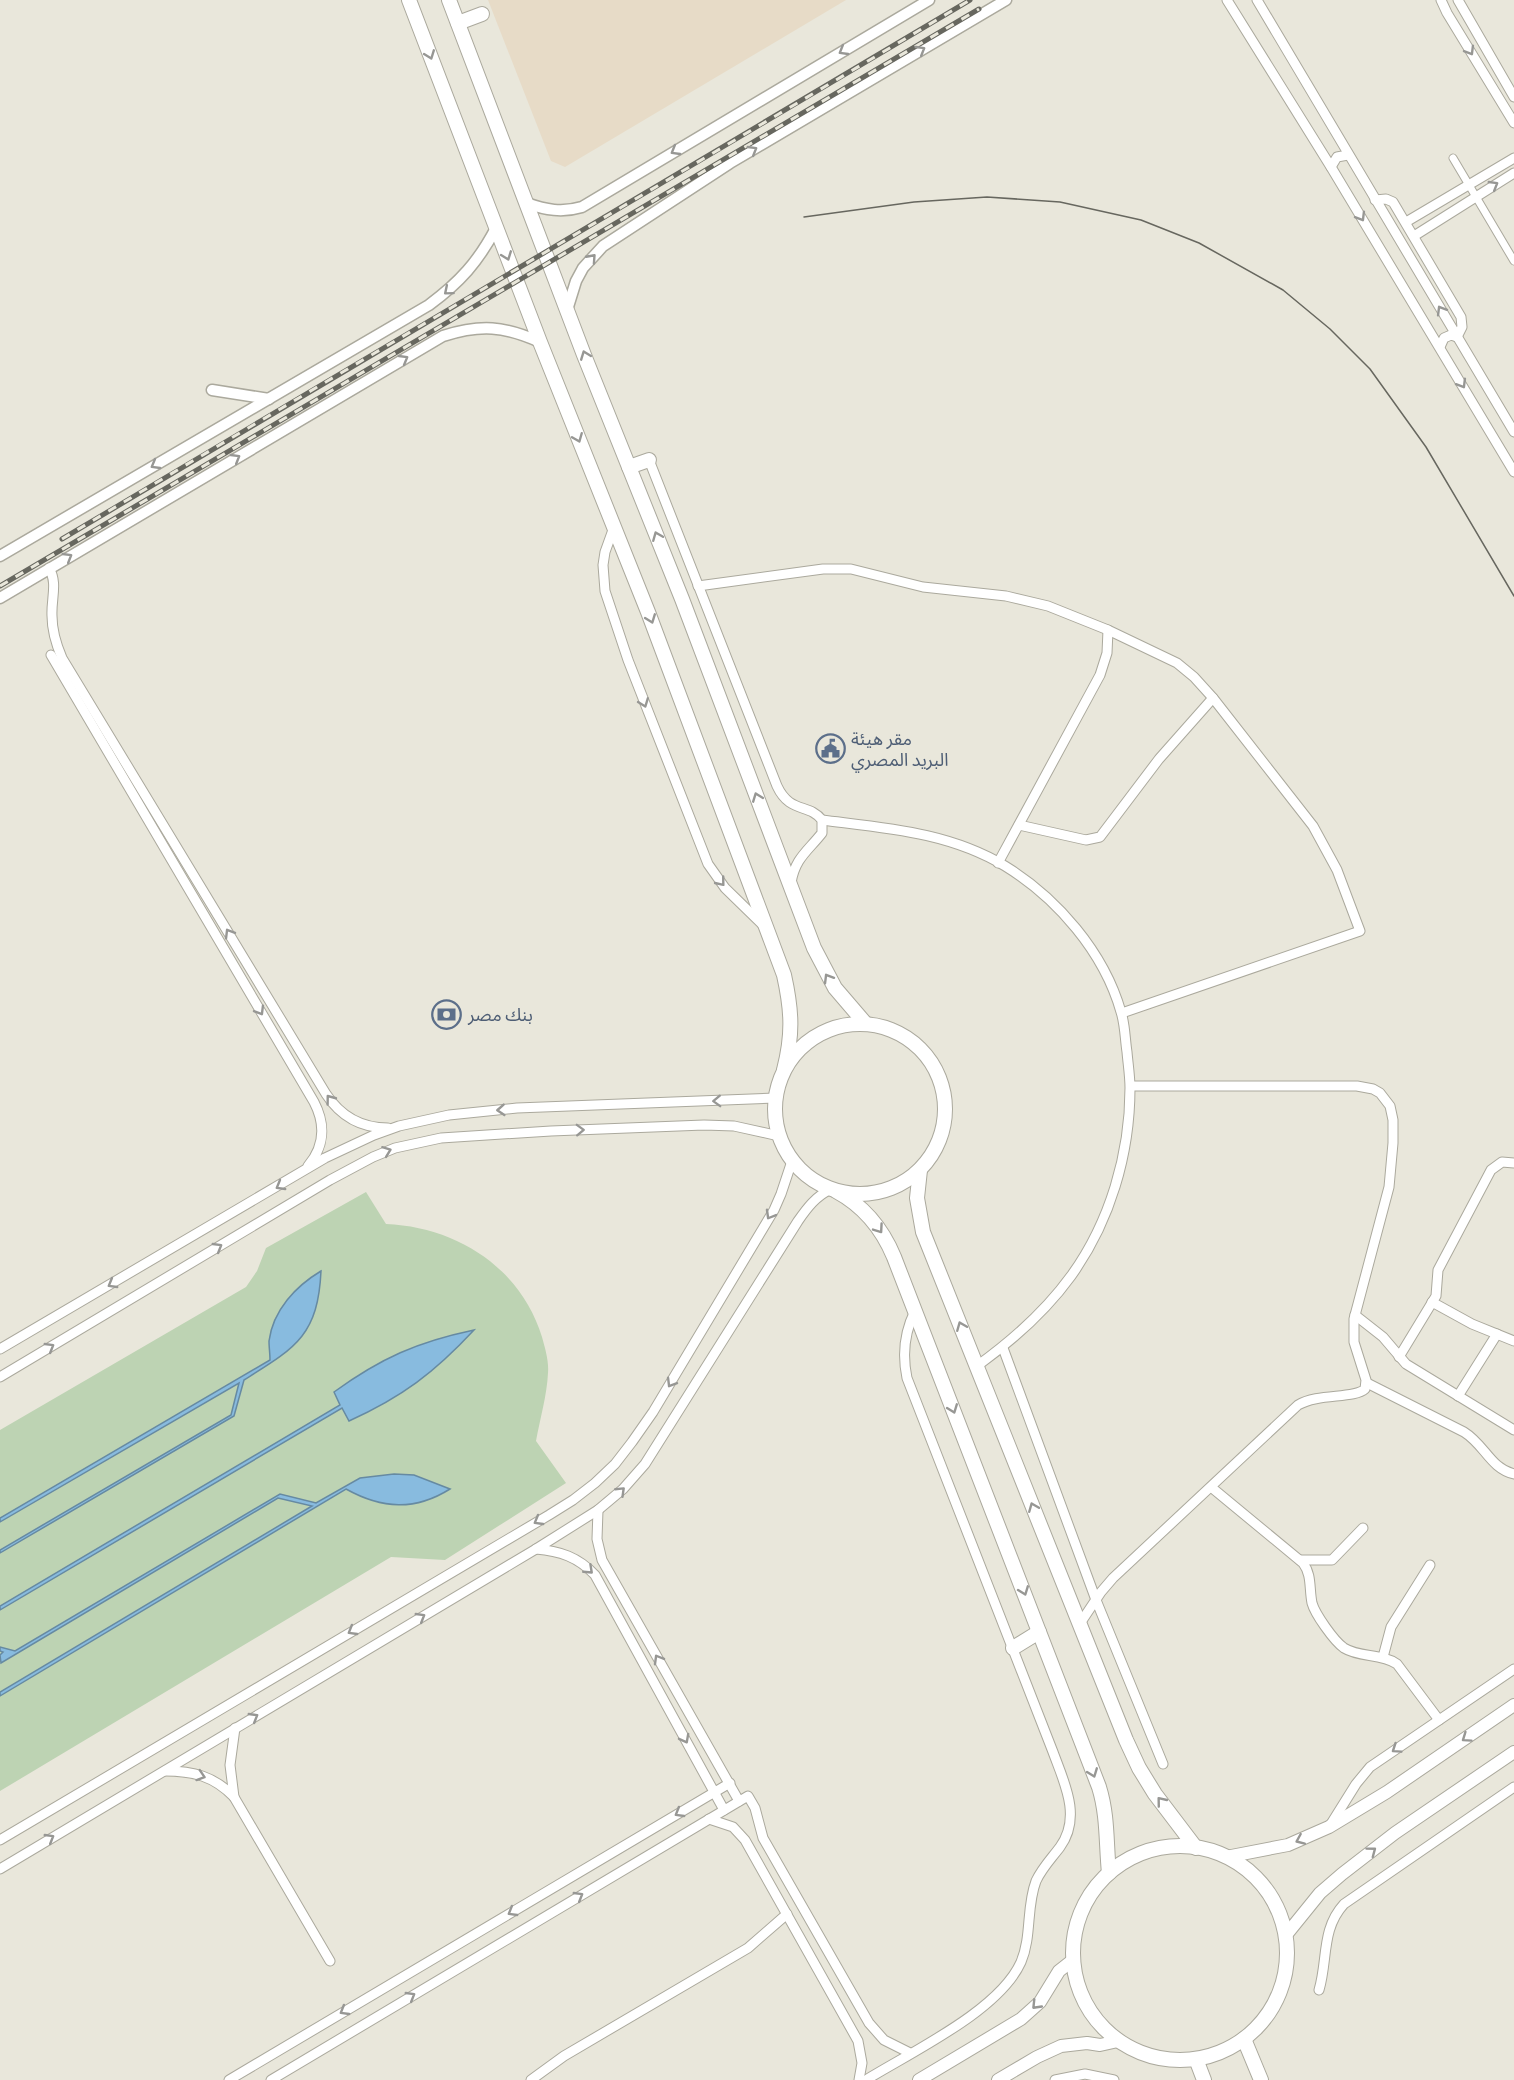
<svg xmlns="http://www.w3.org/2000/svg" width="1514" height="2080" viewBox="0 0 1514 2080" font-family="'Source Sans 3','Noto Sans Arabic',sans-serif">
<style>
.commercial{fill:#e7dbc7}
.green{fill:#bdd3b3}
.water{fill:#88bbdf;stroke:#668aa2;stroke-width:1.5}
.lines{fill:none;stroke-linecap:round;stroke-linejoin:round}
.pedestrian-casing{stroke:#aba99d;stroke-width:9}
.minor-casing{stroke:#aba99d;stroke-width:11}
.tertiary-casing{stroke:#aba99d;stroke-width:13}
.secondary-casing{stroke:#aba99d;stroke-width:14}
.primary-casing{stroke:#aba99d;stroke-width:16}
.pedestrian{stroke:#fff;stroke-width:7}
.minor{stroke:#fff;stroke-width:9}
.tertiary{stroke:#fff;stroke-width:10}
.secondary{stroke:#fff;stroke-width:12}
.primary{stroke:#fff;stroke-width:14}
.tram{stroke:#67675f;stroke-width:1.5}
.rail-casing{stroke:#67675f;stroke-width:5}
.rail{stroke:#e9e7db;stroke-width:3;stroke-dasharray:9;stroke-linecap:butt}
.oneway{stroke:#979794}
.labels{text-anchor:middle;stroke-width:4.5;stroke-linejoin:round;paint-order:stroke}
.service-label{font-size:18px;fill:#4e5e75;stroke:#e9e7db;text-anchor:start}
</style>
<rect width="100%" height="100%" fill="#e9e7db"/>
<!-- commercial -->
<polygon class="commercial" points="488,0 846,0 565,167 551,161"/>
<!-- green -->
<path class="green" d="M366,1192l20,32c71,3 135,44 156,113 3,11 7,24 6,36 -1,22 -8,46 -12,68l30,42 -121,77 -54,-3 -391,234v-361l246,-143 11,-16 9,-23z"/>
<!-- water -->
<g class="water">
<path d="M321,1271c-3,65 -26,77 -77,109l-10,36 -234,137v-3l231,-135 8,-32 -239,139v-4l270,-158c0,-6 -1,-13 -1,-19 4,-31 27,-55 52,-70z"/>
<path d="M474,1330c-40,43 -72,67 -125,91l-7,-13 -342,202v-4l340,-201 -6,-13c47,-34 83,-50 140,-62z"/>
<path d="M394,1474l20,1 36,14c-35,22 -68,20 -104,0l-346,207v-4l312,-186 -34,-8 -277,165 -1,-8 3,-3 -3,-1v-4l15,4 265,-157 36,9 44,-25z"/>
</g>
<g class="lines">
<defs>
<polyline id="pedestrian" points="1453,158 1514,261"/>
<g id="minor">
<polyline points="1227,0 1331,167 1514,472"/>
<polyline points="1257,0 1514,432"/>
<polyline points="1441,0 1447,13 1514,123"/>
<polyline points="1458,0 1514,97"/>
<polyline points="1331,167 1337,157 1348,155"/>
<polyline points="1375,200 1386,199 1393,202 1461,317 1462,327 1457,337 1451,335 1444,338 1440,347"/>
<polyline points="1406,222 1514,158"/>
<polyline points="1414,236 1514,173"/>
<path d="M649,460l128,326c13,28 32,17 45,34v13c-14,18 -27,25 -31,50"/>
<polyline points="614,527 605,552 603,565 605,591 628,660 708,864 725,888 764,926"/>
<path d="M49,568c9,15 2,31 3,48 0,15 4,28 10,42l264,436c15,23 35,34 62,34"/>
<polyline points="698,586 823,569 851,569 923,587 1006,596 1048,606 1108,630 1177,663 1194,677 1213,698 1313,826 1337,870 1360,931 1122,1013"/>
<path d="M51,655l263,447c12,23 10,45 -6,64"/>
<path d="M822,820c63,8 127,12 183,46 52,32 99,86 116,146 4,12 4,27 6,40 1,12 3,24 3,36 0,66 -20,134 -59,188 -26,36 -58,64 -94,90"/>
<polyline points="1019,825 1086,840 1100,837 1159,759 1213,698"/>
<polyline points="998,863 1100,675 1107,653 1108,630"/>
<polyline points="1432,1302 1472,1324 1514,1341"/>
<polyline points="1355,1315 1383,1337 1406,1364 1514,1430"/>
<polyline points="1003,1348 1096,1600 1163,1764"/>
<polyline points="0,1349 325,1158 374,1135 399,1126 449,1115 517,1108 775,1098"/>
<polyline points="1399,1357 1436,1296 1438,1270 1491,1170 1502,1162 1514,1163"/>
<polyline points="0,1377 330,1180 373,1157 395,1148 441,1138 551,1131 704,1125 734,1126 779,1136"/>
<path d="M1367,1383l97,49c21,13 26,36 50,42"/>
<polyline points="1458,1396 1497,1334"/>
<path d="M1211,1487l92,76c9,12 6,25 9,40 3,11 22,38 32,45 16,10 37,5 53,16l42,56"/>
<polyline points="598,1510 597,1539 602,1560 739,1801"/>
<path d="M536,1549c24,2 42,8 59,26l129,235"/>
<polyline points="1300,1560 1332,1560 1363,1528"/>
<path d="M1079,1625l22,-33 12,-14 185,-173c20,-12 56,-6 67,-16l1,-9 -12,-38v-23l35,-132 4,-44v-23l-3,-14 -10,-13 -7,-4 -16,-3h-226"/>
<polyline points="1383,1657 1391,1627 1430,1565"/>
<path d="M165,1771c28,0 49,5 69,26l96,164"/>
<polyline points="234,1797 230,1765 235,1728"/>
<polyline points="709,1819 733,1827 745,1840 858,2041 862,2063 859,2080"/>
<polyline points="1331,1824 1356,1784 1370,1767 1514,1669"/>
<polyline points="0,1840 549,1515 573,1500 595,1483 615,1464 632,1442 653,1412 774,1210 781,1194 792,1161"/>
<path d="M0,1869l536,-320 62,-39 25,-21 22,-25 153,-243c9,-13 18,-25 33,-32"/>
<path d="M1319,1990c9,-30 2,-61 25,-86l170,-117"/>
<polyline points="229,2080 730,1783"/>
<polyline points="271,2080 748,1796 755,1808 763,1838 869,2023 884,2040 910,2053"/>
<polyline points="531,2080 564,2056 748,1948 787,1914"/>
<path d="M866,2080c45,-28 133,-69 155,-118 11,-26 5,-55 15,-81 6,-13 15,-22 24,-34 22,-30 4,-65 -7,-95l-146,-374c-5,-24 -3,-45 8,-67"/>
<polyline points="1055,2080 1085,2074 1114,2080"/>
</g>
<g id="tertiary">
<path d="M526,203c20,7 36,10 56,4l347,-207"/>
<polyline points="567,310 576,281 583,268 603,246 730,163 1006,0"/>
<polyline points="212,390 269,399"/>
<path d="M0,556l429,-251c31,-23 49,-43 67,-77"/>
<path d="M0,598l443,-262c38,-12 61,-10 97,6"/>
</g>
<g id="secondary">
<polyline points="1226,1857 1288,1845 1329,1827 1387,1792 1514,1705"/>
<polyline points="1286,1935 1320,1893 1342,1874 1395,1833 1514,1752"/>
<polyline points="919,2080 1021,2019 1040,2002 1059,1971 1073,1960"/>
<polyline points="998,2080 1037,2057 1061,2046 1087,2043 1100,2045 1118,2041"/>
</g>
<g id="primary">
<path d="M409,0l131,342 108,270 136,363c8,36 9,60 0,95"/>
<polyline points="449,0 584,355 682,599 814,948 835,988 865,1023"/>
<polyline points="458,23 482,14"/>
<polyline points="629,467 649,460"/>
<circle cx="860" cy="1109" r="85"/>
<polyline points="920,1170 917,1198 923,1232 1126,1740 1139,1768 1155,1794 1196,1848"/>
<path d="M836,1191c28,15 46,37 58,66l205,530c9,29 7,57 10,86"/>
<polyline points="1013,1648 1039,1632"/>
<circle cx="1180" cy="1953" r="107"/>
<polyline points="1244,2039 1261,2080"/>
<polyline points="1196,2059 1204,2080"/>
</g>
</defs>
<!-- pedestrian casing -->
<use href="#pedestrian" class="pedestrian-casing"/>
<!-- minor casing -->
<use href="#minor" class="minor-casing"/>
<!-- tertiary casing -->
<use href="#tertiary" class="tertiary-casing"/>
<!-- secondary casing -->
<use href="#secondary" class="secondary-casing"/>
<!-- primary casing -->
<use href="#primary" class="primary-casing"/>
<!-- pedestrian -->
<use href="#pedestrian" class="pedestrian"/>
<!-- minor -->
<use href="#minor" class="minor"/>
<!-- tertiary -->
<use href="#tertiary" class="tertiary"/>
<!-- secondary -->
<use href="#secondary" class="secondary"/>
<!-- primary -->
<use href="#primary" class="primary"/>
<!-- tram -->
<polyline class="tram" points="804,217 914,202 987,197 1060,202 1141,220 1199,243 1283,290 1330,329 1370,369 1426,447 1514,596"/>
<defs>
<g id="rail">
<path d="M62,539c302,-181 606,-358 908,-539"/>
<polyline points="0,586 979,9"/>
</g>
</defs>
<!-- rail casing -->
<use href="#rail" class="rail-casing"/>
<!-- rail -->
<use href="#rail" class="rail"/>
</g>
<!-- one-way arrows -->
<defs><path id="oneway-chevron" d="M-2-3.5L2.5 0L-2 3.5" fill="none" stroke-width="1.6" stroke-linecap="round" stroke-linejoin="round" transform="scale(1.5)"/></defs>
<g class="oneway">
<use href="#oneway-chevron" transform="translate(921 50) rotate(-31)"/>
<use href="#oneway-chevron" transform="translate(843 51) rotate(149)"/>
<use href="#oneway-chevron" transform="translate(1470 51) rotate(59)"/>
<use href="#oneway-chevron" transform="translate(430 55) rotate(69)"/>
<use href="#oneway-chevron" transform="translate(753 150) rotate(-31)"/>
<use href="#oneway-chevron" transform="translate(675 151) rotate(149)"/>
<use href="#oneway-chevron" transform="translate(1494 185) rotate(-31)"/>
<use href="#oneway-chevron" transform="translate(1361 217) rotate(59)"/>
<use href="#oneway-chevron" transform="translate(507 256) rotate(69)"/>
<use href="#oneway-chevron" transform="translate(592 258) rotate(-48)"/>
<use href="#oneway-chevron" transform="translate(448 291) rotate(140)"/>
<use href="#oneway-chevron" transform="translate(1441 310) rotate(-121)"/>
<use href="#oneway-chevron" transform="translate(585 355) rotate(-111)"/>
<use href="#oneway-chevron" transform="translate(404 359) rotate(-30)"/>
<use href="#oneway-chevron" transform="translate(1462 384) rotate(59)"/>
<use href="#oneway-chevron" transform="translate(578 438) rotate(68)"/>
<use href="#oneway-chevron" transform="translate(236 458) rotate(-31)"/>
<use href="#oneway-chevron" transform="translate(155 465) rotate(150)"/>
<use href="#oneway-chevron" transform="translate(657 536) rotate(-112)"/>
<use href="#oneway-chevron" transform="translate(68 557) rotate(-31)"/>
<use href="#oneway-chevron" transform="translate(651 619) rotate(69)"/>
<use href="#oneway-chevron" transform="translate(644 703) rotate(69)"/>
<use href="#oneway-chevron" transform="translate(757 797) rotate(-111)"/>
<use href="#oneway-chevron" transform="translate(721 882) rotate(51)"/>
<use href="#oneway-chevron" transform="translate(229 933) rotate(-121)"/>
<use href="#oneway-chevron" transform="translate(828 978) rotate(-121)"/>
<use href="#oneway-chevron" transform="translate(260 1011) rotate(59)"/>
<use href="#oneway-chevron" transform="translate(330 1099) rotate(-127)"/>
<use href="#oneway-chevron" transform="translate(717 1101) rotate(178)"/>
<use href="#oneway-chevron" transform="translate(501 1110) rotate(176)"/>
<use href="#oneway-chevron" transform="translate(580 1130) rotate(-2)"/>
<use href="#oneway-chevron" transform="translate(387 1151) rotate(-21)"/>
<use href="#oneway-chevron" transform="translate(280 1186) rotate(150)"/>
<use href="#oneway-chevron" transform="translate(770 1215) rotate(120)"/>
<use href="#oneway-chevron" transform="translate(879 1229) rotate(55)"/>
<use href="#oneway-chevron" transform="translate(218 1247) rotate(-31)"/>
<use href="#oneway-chevron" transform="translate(112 1284) rotate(150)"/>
<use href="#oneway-chevron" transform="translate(961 1326) rotate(-112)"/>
<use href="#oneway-chevron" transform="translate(50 1347) rotate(-31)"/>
<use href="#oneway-chevron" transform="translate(671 1383) rotate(121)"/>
<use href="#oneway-chevron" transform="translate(953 1409) rotate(69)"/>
<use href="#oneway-chevron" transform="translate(621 1491) rotate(-44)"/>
<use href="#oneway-chevron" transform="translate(1033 1507) rotate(-112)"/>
<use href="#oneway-chevron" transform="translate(538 1521) rotate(150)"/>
<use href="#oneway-chevron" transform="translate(589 1570) rotate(43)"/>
<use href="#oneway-chevron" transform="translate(1024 1591) rotate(69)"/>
<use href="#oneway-chevron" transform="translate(421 1617) rotate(-31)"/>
<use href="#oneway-chevron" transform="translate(352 1631) rotate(149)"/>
<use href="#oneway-chevron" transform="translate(658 1659) rotate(-120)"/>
<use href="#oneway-chevron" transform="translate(254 1717) rotate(-31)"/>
<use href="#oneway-chevron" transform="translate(1466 1738) rotate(145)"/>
<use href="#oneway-chevron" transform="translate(685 1739) rotate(62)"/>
<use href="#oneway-chevron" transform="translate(1396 1749) rotate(146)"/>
<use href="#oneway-chevron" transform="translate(1093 1773) rotate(69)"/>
<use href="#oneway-chevron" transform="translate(201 1776) rotate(18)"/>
<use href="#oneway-chevron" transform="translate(1161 1801) rotate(-129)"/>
<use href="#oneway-chevron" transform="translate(679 1813) rotate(149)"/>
<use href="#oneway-chevron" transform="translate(50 1838) rotate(-31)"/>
<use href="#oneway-chevron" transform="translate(1300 1840) rotate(157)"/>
<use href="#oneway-chevron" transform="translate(1372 1851) rotate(-37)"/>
<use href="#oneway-chevron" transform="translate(579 1896) rotate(-31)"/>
<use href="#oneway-chevron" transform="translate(512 1912) rotate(149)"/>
<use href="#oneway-chevron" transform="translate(411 1996) rotate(-31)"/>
<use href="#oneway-chevron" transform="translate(1036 2005) rotate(134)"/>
<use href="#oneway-chevron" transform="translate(344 2011) rotate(149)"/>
</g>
<!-- icons -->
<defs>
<symbol id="civic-ring" viewBox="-11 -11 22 22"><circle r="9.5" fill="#e9e7db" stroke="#5c6f8a" stroke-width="1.5"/><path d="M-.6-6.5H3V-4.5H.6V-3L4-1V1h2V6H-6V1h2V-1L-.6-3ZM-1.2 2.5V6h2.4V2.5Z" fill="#5c6f8a"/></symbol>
<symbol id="bank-ring" viewBox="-11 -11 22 22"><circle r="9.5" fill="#e9e7db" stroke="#5c6f8a" stroke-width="1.5"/><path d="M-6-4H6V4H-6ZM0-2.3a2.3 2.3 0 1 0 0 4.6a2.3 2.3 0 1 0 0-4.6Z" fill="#5c6f8a"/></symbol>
</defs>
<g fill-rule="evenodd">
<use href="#civic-ring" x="814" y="732" width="33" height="33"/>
<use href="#bank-ring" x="430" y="998" width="33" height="33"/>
</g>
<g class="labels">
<!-- service labels -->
<g class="service-label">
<text x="851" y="745">مقر هيئة<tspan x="851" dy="21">البريد المصري</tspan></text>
<text x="468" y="1021">بنك مصر</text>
</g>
</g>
</svg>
